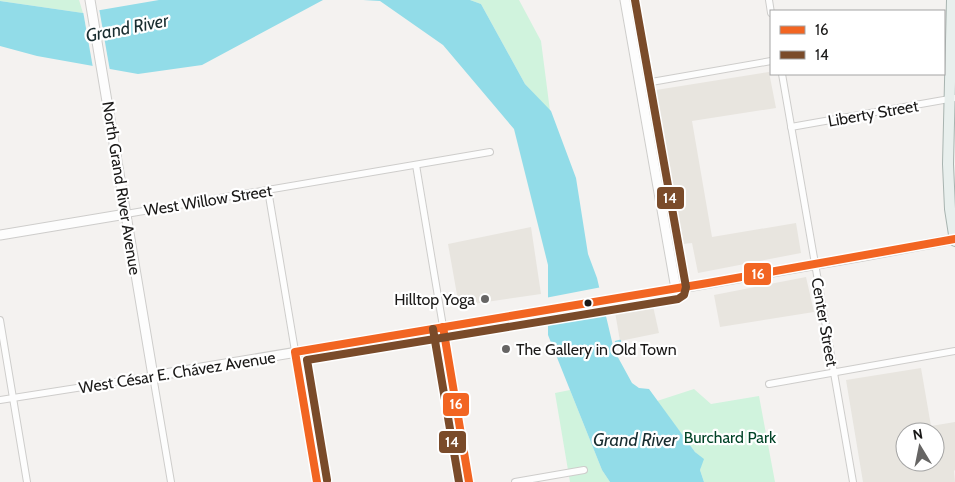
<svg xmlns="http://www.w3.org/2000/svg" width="955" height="482" viewBox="0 0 955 482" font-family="Cabin,sans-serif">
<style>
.built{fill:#e8e5df;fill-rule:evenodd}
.green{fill:#d0f3dd}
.water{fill:#92dce8}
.pier{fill:#f4f2f0}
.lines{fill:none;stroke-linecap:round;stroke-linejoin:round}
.stream{stroke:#92dce8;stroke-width:2.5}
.street-casing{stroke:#cecdcb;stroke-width:8}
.secondary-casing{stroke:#cecdcb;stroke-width:11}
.primary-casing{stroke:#a8b4b0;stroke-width:12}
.street{stroke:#fdfdfd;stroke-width:6}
.secondary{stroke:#fdfdfd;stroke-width:9}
.primary{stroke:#e8efed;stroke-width:10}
.bus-1-casing{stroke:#fff;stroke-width:11}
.bus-2-casing{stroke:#fff;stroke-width:11}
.bus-1{stroke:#f26522;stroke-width:8}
.bus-2{stroke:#7a4b2a;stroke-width:8}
.poi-dot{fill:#666564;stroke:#fff;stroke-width:2}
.bus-dot{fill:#1a1918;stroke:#fff;stroke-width:2}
.labels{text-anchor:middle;stroke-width:4.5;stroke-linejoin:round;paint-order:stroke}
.street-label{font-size:16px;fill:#1a1918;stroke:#fff}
.poi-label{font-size:16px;fill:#1a1918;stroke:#fff;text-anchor:end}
.park-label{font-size:16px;fill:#014327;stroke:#fff}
.water-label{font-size:18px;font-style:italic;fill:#192d30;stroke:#fff}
.line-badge{stroke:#fff;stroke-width:2}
.badge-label{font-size:14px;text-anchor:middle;font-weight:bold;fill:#fff}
</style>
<rect width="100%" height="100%" fill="#f4f2f0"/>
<!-- built -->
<g class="built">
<polygon points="769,72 776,108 692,121 712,237 796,223 801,253 698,273 692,243 683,244 656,90"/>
<polygon points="531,227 541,294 459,306 448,244"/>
<polygon points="806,277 814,312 720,327 714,295"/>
<polygon points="653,306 659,333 620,341 615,312"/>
<path d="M921,368l10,58 24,-4v48l-1,1 1,11h-92l-17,-102zM905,432h30v30h-30z"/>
</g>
<!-- green -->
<g class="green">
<polygon points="0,0 79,0 83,13 0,1"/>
<polygon points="470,0 519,0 541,41 550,111 525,84 481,4"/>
<polygon points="694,389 711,404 759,396 775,482 704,482 700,470 703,459 695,452 657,401"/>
<polygon points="570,390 602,470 610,482 570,482 555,393"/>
</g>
<!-- water -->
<g class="water">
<polygon points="159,0 323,0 202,65 138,74 37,56 0,46 0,1 83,13"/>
<polygon points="363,0 470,0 481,4 525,84 551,111 576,178 588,254 597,278 614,350 632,383 639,388 649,389 695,452 704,459 700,470 704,482 610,482 602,470 548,335 548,265 514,129 443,45 380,1"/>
</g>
<!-- pier -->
<g class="pier">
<polygon points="99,8 110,71 93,68 83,11"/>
<polygon points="602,287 608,314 545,326 545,298"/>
</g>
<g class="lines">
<!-- stream -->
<polyline class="stream" points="616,342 620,341"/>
<defs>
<g id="street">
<polyline points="769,0 771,13"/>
<polyline points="782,74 853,482"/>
<polyline points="640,84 771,61"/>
<polyline points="791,127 955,98"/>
<polyline points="416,165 469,482"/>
<polyline points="268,190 317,482"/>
<polyline points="126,214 490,152"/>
<polyline points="0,320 27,482"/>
<polyline points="769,384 955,351"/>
<polyline points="0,400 153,376 171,482"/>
<polyline points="515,482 584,470"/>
</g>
<g id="secondary">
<polyline points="90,0 153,376 676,289 869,255 955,239"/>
<polyline points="625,0 676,289"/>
<polyline points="0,235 126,214"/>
</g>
<polyline id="primary" points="952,0 948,164 950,209 955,241"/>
</defs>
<!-- street casing -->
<use href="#street" class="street-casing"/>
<!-- secondary casing -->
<use href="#secondary" class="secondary-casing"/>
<!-- primary casing -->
<use href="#primary" class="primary-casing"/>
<!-- street -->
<use href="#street" class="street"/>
<!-- secondary -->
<use href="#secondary" class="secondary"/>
<!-- primary -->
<use href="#primary" class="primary"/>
<defs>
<g id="bus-1">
<polyline points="443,327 469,482"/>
<polyline points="317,482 295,352 708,283 955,239"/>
</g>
<g id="bus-2">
<polyline points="433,329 459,482"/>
<polyline points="327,480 307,360 678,299 684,295 686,287 635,0"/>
</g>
</defs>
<!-- bus-1 casing -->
<use href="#bus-1" class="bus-1-casing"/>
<!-- bus-2 casing -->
<use href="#bus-2" class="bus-2-casing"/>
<!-- bus-1 -->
<use href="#bus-1" class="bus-1"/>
<!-- bus-2 -->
<use href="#bus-2" class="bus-2"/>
</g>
<!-- markers -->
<g class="poi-dot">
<circle cx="485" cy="299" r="5"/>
<circle cx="506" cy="349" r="5"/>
</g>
<circle class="bus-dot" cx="588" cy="303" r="4.5"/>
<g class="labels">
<!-- street labels -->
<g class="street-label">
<text transform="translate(873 113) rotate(-10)" y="6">Liberty Street</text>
<text transform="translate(122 188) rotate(81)" y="6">North Grand River Avenue</text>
<text transform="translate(208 200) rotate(-9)" y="6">West Willow Street</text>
<text transform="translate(825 322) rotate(80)" y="6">Center Street</text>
<text transform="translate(177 372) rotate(-9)" y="6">West César E. Chávez Avenue</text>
</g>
<!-- poi labels -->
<g class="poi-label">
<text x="475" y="305">Hilltop Yoga</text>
<text x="516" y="355" text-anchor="start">The Gallery in Old Town</text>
</g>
<!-- park labels -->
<g class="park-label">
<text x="730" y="443">Burchard Park</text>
</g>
<!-- water labels -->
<g class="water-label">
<text transform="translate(127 28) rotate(-11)" y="6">Grand River</text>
<text x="635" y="446">Grand River</text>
</g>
</g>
<g class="line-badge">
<rect x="656" y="186" width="29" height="24" rx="5" fill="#7a4b2a"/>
<rect x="743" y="262" width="29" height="24" rx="5" fill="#f26522"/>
<rect x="442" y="392" width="28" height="25" rx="5" fill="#f26522"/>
<rect x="438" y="430" width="29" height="24" rx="5" fill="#7a4b2a"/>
</g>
<g class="badge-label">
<text x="670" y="203">14</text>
<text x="758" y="279">16</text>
<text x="456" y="409">16</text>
<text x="452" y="447">14</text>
</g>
<!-- legend -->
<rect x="770" y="10" width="175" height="65" fill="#ffffff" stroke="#a3a3a3"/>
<rect x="780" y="26" width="25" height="8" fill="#f26522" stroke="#a3a3a3"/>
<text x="815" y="35" font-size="15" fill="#1a1918">16</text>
<rect x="780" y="51" width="25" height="8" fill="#7a4b2a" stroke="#a3a3a3"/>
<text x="815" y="60" font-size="15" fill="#1a1918">14</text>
<!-- north arrow -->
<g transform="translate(920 447) rotate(350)"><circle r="24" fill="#ffffff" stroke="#a3a3a3"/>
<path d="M0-4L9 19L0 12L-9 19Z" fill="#666564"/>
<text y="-8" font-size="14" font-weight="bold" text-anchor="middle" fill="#1a1918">N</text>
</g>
</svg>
